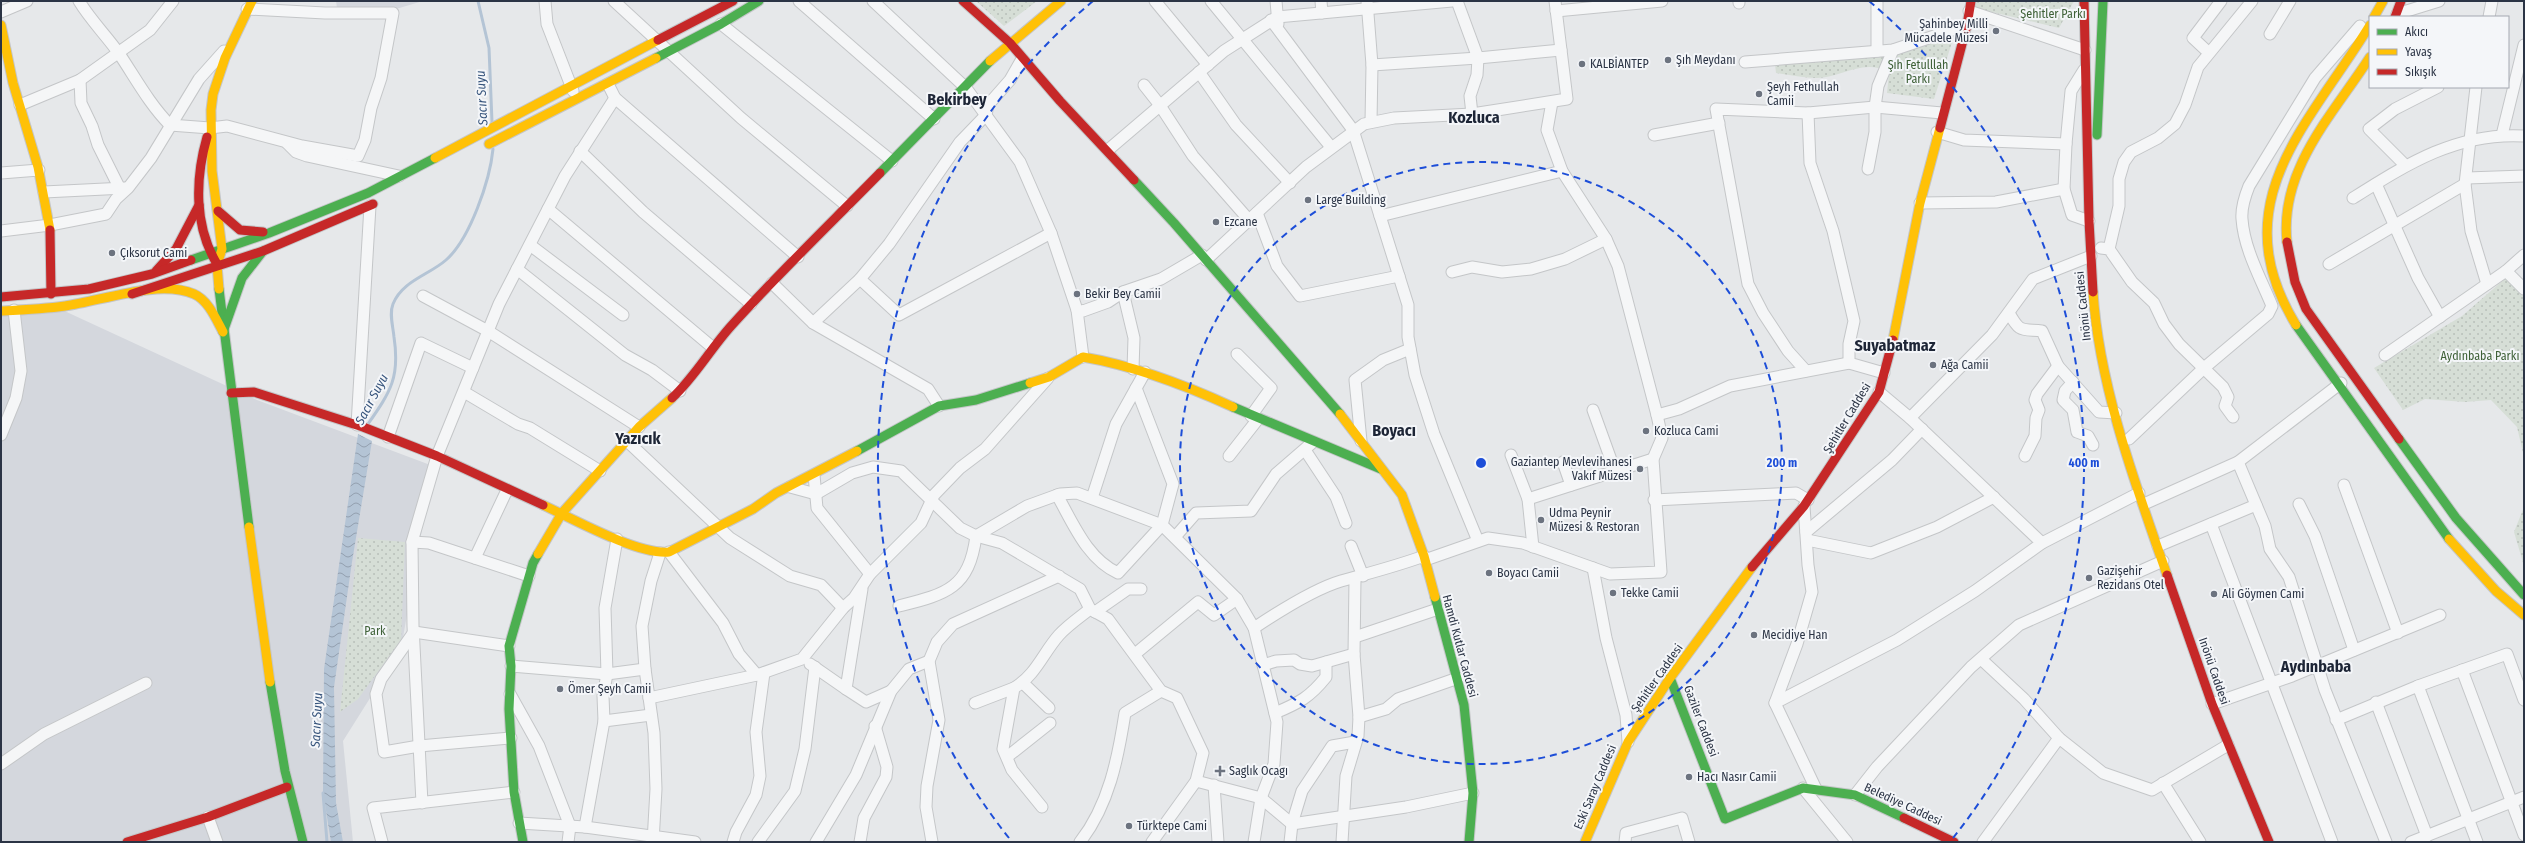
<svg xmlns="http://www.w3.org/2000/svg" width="2525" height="843" viewBox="0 0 2525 843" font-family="'Fira Sans Condensed',sans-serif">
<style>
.built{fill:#d4d7dd}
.grass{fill:url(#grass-dots)}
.water{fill:url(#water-waves)}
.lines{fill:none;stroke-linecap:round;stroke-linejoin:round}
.stream{stroke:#b4c4d5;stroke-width:3}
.street-casing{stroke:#c4c6c8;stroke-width:13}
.fast-casing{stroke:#c4c6c8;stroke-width:11}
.slow-casing{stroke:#c4c6c8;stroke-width:11}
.jam-casing{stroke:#c4c6c8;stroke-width:11}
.street{stroke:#f5f6f7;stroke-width:11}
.fast{stroke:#4caf50;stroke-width:9}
.slow{stroke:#ffc107;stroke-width:9}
.jam{stroke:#c62828;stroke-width:9}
.ring{fill:none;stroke:#1d4ed8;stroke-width:2;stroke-dasharray:7 5}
.poi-dot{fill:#6c737f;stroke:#f4f6f9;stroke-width:1.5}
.labels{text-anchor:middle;stroke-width:4;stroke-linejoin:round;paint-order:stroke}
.park-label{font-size:12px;fill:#3f6138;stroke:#f4f6f9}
.poi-label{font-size:12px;fill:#2b3445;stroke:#f4f6f9;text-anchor:start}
.street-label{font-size:12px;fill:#2b3445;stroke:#f4f6f9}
.water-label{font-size:13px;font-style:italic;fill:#34527a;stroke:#f4f6f9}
.district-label{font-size:16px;font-weight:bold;fill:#1d2536;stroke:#f4f6f9}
.centre{fill:#1d4ed8;stroke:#f4f6f9;stroke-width:2}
.ring-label{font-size:12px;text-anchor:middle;font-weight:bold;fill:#1d4ed8;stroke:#f4f6f9;stroke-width:4;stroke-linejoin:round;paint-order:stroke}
</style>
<defs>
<pattern id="grass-dots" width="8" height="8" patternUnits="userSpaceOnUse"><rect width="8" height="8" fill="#d6ded6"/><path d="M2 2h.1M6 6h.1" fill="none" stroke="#b8bfb9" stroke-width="1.8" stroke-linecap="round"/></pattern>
<pattern id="water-waves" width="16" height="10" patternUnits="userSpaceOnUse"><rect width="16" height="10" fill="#b4c4d5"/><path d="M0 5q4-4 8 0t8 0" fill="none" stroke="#93a0af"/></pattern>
</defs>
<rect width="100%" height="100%" fill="#e6e8ea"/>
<!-- built -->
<g class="built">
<polygon points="336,1 423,1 396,9 337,8"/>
<polygon points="58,308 257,400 433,466 401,649 343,741 353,842 1,842 1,315"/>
</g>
<!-- grass -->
<g class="grass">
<polygon points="976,1 1037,1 1004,26"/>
<polygon points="1976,1 2074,1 2059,28 1975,8"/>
<path d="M1954,36l-20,63 -47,-6 2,-20c-24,-16 -48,5 -72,5 -14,0 -28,-3 -41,-5l-1,-9 125,-11z"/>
<polygon points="2508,276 2524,293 2524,457 2517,427 2491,400 2465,402 2425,399 2403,410 2374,368 2462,316"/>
<polygon points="2524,507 2524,566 2514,532"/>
<polygon points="358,538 405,542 401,640 358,699 340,712"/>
</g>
<!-- water -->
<polygon class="water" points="358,434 372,441 352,562 334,687 336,803 343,842 331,842 323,792 324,669"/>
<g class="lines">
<!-- stream -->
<g class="stream">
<polyline points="478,1 489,48 492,122"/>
<path d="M368,424c23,-33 32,-47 26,-87 -1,-11 -5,-23 -1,-33 9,-23 36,-29 53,-44 24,-21 44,-80 47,-111"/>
<polyline points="323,793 327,842"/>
</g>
<defs>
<g id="street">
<path d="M79,1c12,20 28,35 41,54 16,24 30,50 50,70l40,3 17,-2 75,20 56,10 7,-16 6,-32 10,-30 12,-65h-68l-78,-4"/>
<polyline points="545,1 547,24 573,91"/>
<polyline points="614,1 741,118 847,206"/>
<polyline points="799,1 934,119"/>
<polyline points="873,1 966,88 1020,162 1051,233 1077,310 1083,311 1108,302 1123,292 1161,279 1202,255"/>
<polyline points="1155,1 1208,65"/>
<polyline points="1211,1 1331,147"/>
<polyline points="1276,1 1278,24"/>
<polyline points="1321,1 1322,13"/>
<polyline points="1367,1 1372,65 1371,122"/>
<polyline points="1457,1 1478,58 1477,75 1470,96 1472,114"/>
<polyline points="1739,3 1739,1"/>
<polyline points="1556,11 1662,1"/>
<polyline points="1969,11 2085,50"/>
<polyline points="1,12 27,1"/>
<polyline points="2397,14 2439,1"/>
<polyline points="2489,17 2492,1"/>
<polyline points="1271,20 1353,130 1408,305 1408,337 1415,375 1434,434 1478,541"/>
<polyline points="721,24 892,161"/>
<polyline points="2270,34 2290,1"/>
<polyline points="1877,51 1877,1"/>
<polyline points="2208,52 2193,38 2221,1"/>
<polyline points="1745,62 1893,50 1967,25"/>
<polyline points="1372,65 1478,58 1561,50"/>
<polyline points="2084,70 2071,91 2066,144 2064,189 2072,215 2089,221"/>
<polyline points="1199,72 1236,125 1290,183"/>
<polyline points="80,80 81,103 92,126 98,145 119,187"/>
<polyline points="608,84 615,98 798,257"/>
<polyline points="1144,85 1159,104 1193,156 1249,220"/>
<polyline points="2476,87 2465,184 2471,231 2487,284"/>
<polyline points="20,105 80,80 150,30 173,1"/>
<polyline points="1808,113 1810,163 1833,231 1854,321 1849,344 1849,363 1884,373"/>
<polyline points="1937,132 1964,140 2066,144"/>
<polyline points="1654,135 1719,123"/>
<polyline points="2502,135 2524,45"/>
<polyline points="287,143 296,152 307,156 399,176"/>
<polyline points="1108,150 1224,51 1277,17 1452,1"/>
<polyline points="580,151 643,212 751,304"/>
<polyline points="2405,165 2369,129 2395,109 2438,87"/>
<polyline points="1868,169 1875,132 1875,107 1878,86 1893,50"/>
<polyline points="1,173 39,170"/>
<polyline points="2467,178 2524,176"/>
<polyline points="2376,184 2418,278 2440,317"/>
<polyline points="44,192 125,188"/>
<path d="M2353,198c54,-34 104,-66 171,-62"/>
<polyline points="1920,203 1996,202 2064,189"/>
<polyline points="548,209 712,347"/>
<polyline points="1257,213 1277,266 1300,296 1399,276"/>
<polyline points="1380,216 1562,171"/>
<polyline points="1,231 50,225 106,214 116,199 128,188 151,158 199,79 224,51"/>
<polyline points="530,245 623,315"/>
<polyline points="2101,248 2109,249 2132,282 2154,303 2164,324 2179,344 2223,387 2228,397 2225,406 2233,417"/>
<polyline points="2109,249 2119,206 2119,179 2124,162 2131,152 2158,138 2175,124 2185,105 2198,67 2252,1"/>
<polyline points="1206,260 1306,167 1364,124 1394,118 1472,114 1567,99 1555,1"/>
<polyline points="2329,264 2465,184"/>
<polyline points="517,269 625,355 652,370 680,391"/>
<polyline points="2506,271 2524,289"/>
<polyline points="1452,272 1472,267 1502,272 1531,269 1565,259 1606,239"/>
<polyline points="860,279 899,315 1051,233"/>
<polyline points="772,283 813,323 928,389 939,406"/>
<polyline points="1123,292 1134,338 1133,369"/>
<polyline points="423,296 488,331 639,427"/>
<polyline points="1077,310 1083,357"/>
<path d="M2009,313c11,20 12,16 33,18l16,35 41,46 17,1"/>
<polyline points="813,323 860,279 889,244 960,142 986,115 988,105 1010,80 1022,59"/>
<polyline points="1237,354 1271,388 1251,416"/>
<polyline points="2385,355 2506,271 2524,255"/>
<polyline points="1806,371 1788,351 1763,313 1748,284 1716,109 1808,113 1875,107 1942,113"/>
<polyline points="2073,382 2065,391 2063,400 2073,410 2077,432 2088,436 2093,445"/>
<polyline points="464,392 518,424 530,428 600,471"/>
<polyline points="1879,392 1910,418 2042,543"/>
<polyline points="1593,410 1615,471"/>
<polyline points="1657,415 1679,409 1730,386 1849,363"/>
<polyline points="1910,418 1992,335 2033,279 2091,256"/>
<polyline points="357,425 370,206"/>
<polyline points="1,435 16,398 21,371 14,310"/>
<polyline points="388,437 421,343 473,368"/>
<path d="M2129,439l75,-71 64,-54 4,-8c-11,-27 -28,-57 -30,-87 -1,-11 3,-23 7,-33l66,-108 45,-52"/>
<polyline points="627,441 730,538 790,576 821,585 843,608"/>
<polyline points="1361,441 1355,380 1383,360 1410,349"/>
<polyline points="1305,450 1336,497 1346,523"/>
<polyline points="1511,455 1528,499"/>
<polyline points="1229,456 1258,419"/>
<polyline points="2025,456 2035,436 2036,418 2039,410 2035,400 2037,394 2058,366"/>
<polyline points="1563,462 1571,485"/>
<polyline points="2238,462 2265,526 2270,549 2289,577 2325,690 2386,842"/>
<polyline points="814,475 817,508 870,574"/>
<polyline points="2344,485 2398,633"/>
<polyline points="790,487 816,494 852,473 873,467 901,471 960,528 976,536 1002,543 1080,589 1090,609 1108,619 1161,691 1177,698 1203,753 1196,781 1152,842"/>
<path d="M1057,495c16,28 30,64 61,78l44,-48 11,-41 -37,-96"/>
<polyline points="1092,498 1116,424 1145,372"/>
<polyline points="1654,500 1796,493 1808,500"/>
<polyline points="2144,504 2238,462 2341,383"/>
<polyline points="2299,504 2315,536 2354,650"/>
<polyline points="1804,506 1808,565 1812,592 1797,644 1775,703 1816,789"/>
<polyline points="2211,524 2332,842"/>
<polyline points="1806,532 1892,460 1922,429"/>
<polyline points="1175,537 1196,513 1251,511 1276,474 1313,442"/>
<polyline points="1807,540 1871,553 1937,527 1994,497"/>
<polyline points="412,542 429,543 529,576"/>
<polyline points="1351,546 1363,576"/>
<polyline points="2158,546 2256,505"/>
<polyline points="1533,547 1528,499 1653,459"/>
<polyline points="669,552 723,623 739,654 757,675"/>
<polyline points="475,558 507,490"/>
<polyline points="1425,560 1488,538 1523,543 1610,574 1661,572 1653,459 1662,438 1657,415 1618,266 1606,239 1562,171 1547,130 1552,102"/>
<polyline points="1593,568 1606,638 1626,715 1628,742"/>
<path d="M899,606c47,-12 70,-17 77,-70l51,-30 33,-12 17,-1 85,32 75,74 17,29 23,94 -3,42 -13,34 -7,44"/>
<polyline points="1095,612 1128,589 1141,589"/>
<path d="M1254,628c24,-16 60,-39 87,-47 28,-8 56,-15 83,-25"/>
<polyline points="1355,637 1438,609"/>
<polyline points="509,646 414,632 381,679 376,694 384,752 419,746 511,738"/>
<polyline points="1135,654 1198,602 1214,615 1237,599"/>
<polyline points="1981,659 2024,699 2059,738 2103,773 2152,790 2228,745"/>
<polyline points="810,664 846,689 862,589"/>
<polyline points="1263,665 1276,661 1294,660 1300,664 1312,666 1354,654"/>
<polyline points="511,666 607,674 645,669"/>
<polyline points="2462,670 2524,835"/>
<polyline points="1023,683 1049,708"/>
<polyline points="2418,686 2477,842"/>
<polyline points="846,689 866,702 891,691"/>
<polyline points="510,694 539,746 570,826 568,842"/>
<polyline points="649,698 757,675 802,659 843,608 854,598 870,574 921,523 934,495 960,468 985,449 1048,378"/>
<polyline points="2376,702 2427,836"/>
<polyline points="975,703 1014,688"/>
<polyline points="1775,703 1897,640 1975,591 2042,543 2139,493"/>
<polyline points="2212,704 2292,676 2440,615"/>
<path d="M1275,713c24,-10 35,-16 51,-36v-15"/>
<polyline points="1359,717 1386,709 1398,699 1458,678"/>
<polyline points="2336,720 2418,686 2507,654 2524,700"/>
<polyline points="604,721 603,696 607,674 605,608 617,539"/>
<polyline points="1007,757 1050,723"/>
<polyline points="1,764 44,734 146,683"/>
<polyline points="1196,781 1261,798 1292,824"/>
<polyline points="2163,783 2200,842"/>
<polyline points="1214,785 1218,842"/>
<polyline points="1803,788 1847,842"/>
<polyline points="1855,795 1877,767 1971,667 2019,625 2163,561"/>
<polyline points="422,803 413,626 412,542 437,456 499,304 565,176 615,98"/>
<path d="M1042,807l-30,-37 -9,-21 11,-61c22,-13 29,-35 45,-53 9,-10 21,-18 31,-26"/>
<polyline points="208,817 217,842"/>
<polyline points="519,823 585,827 695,842"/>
<polyline points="1292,824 1406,807 1473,793"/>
<polyline points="585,827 604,721 651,715"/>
<polyline points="382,842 373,808 514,792"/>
<polyline points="653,842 656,789 654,733 645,669 642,626 651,581 660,553"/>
<polyline points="733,842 736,832 756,795 760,776 756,732 764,673"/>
<polyline points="758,842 795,791 805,749 815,667"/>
<polyline points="816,842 856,775 891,691 909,669 929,661"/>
<polyline points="860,842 864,818 886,777 887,767 875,726"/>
<polyline points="932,842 926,807 927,786 939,720 929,661 937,642 953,624 1059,576"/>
<path d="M1080,842c29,-37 38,-84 45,-129l36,-22"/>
<polyline points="1290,842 1292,824 1302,791 1332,746 1355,742"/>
<polyline points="1342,842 1346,776 1358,736 1359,717 1354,654 1355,579"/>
<polyline points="1625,842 1626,833 1682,818 1689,842"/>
<polyline points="1983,842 2059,738"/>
<polyline points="2411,842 2524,797"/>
</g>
<g id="fast">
<polyline points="656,58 721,24 759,1"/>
<polyline points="2097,135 2103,1"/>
<polyline points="880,173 990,61"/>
<polyline points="1134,180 1174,223 1340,414"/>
<polyline points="191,260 269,233 368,193 435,158"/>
<polyline points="219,289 249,527"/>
<polyline points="2296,325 2449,539"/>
<polyline points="223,332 242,278 263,251"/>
<polyline points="1233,407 1381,469"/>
<polyline points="2399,439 2456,518 2524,595"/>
<polyline points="857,451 939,406 976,400 1030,383"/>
<polyline points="1435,597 1464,705 1473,793 1469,842"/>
<polyline points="1670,678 1725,819 1803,788 1855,795 1904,818"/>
<polyline points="270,682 285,771 303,842"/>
<polyline points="523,842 514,792 509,709 511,666 509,646 533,563 538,554"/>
</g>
<g id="slow">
<polyline points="2374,17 2383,1"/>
<polyline points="1,25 13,83 38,167 50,230"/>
<polyline points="990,61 1061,1"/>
<polyline points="489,144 656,58"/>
<polyline points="435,158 658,40"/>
<path d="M2287,242c-8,-73 47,-129 83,-185"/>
<polyline points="219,289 217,265 222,249 212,171 211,110 213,94 225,58 252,1"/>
<path d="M2093,292c6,94 43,194 74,283"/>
<path d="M1,311c21,-1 43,-2 64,-5 37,-5 93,-27 129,-12 14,6 22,25 29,38"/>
<path d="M2296,325c-75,-123 13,-200 74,-300"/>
<polyline points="1893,340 1920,203 1940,128"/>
<path d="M1030,383l19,-6 34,-20c53,9 102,28 150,50"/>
<polyline points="1340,414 1402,495 1424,556 1435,597"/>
<path d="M543,505c30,14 95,50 126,47l84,-43 23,-16 81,-42"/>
<polyline points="249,527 270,682"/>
<polyline points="2449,539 2496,591 2524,615"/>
<polyline points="538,554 562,513 639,427 672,398"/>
<polyline points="1585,842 1628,742 1670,678 1752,567"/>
</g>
<g id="jam">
<polyline points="963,1 1010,43 1060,101 1134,180"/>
<polyline points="2084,1 2089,221 2093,292"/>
<polyline points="2395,17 2401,1"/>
<polyline points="658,40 733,1"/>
<polyline points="1940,128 1967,25 1971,1"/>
<path d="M207,137c-12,42 -13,89 10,127"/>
<polyline points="218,211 240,230 263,232"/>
<polyline points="50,230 51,294"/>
<polyline points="2287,242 2295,282 2306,309 2399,439"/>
<polyline points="156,271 176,249 199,205"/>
<polyline points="132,294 263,251 373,204"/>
<polyline points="1,297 89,289 152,274 191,260"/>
<polyline points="231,393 254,392 363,427 437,456 543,505"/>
<path d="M672,398c22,-20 39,-50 60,-73 47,-52 99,-102 148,-152"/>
<polyline points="1752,567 1804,506 1879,392 1893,340"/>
<polyline points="2167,575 2212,704 2269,842"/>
<polyline points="1904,818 1954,842"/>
<polyline points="127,842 208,817 287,787"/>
</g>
</defs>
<!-- street casing -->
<use href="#street" class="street-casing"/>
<!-- fast casing -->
<use href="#fast" class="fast-casing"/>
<!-- slow casing -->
<use href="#slow" class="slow-casing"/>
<!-- jam casing -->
<use href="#jam" class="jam-casing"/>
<!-- street -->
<use href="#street" class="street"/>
<!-- fast -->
<use href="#fast" class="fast"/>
<!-- slow -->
<use href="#slow" class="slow"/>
<!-- jam -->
<use href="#jam" class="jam"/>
</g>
<!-- distance rings -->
<g class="ring">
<circle cx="1481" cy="463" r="301"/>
<path d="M1009 838A603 603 0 0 1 1093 1M1869 1A603 603 0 0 1 1953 838"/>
</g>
<!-- markers -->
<g class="poi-dot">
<circle cx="1996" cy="31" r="4"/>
<circle cx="1668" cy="60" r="4"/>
<circle cx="1582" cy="64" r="4"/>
<circle cx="1759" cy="94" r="4"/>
<circle cx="1308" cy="200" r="4"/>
<circle cx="1216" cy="222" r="4"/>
<circle cx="112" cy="253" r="4"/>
<circle cx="1077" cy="294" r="4"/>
<circle cx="1933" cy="365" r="4"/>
<circle cx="1646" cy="431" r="4"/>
<circle cx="1640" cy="469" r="4"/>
<circle cx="1541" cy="520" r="4"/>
<circle cx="1489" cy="573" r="4"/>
<circle cx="2089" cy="578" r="4"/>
<circle cx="1613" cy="593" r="4"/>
<circle cx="2214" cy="594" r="4"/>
<circle cx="1754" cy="635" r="4"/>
<circle cx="560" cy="689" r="4"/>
<path d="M1218 765h4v4h4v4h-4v4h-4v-4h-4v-4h4z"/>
<circle cx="1689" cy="777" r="4"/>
<circle cx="1129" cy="826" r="4"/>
</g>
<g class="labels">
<!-- park labels -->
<g class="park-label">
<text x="2053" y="18">Şehitler Parkı</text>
<text x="1918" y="69">Şıh Fetulllah<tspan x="1918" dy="14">Parkı</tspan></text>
<text x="2480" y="360">Aydınbaba Parkı</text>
<text x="375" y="635">Park</text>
</g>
<!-- poi labels -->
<g class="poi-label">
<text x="1988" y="28" text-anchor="end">Şahinbey Milli<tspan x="1988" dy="14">Mücadele Müzesi</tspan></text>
<text x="1676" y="64">Şıh Meydanı</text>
<text x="1590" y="68">KALBİANTEP</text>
<text x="1767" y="91">Şeyh Fethullah<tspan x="1767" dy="14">Camii</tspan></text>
<text x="1316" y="204">Large Building</text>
<text x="1224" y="226">Ezcane</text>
<text x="120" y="257">Çıksorut Cami</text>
<text x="1085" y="298">Bekir Bey Camii</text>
<text x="1941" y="369">Ağa Camii</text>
<text x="1654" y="435">Kozluca Cami</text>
<text x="1632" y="466" text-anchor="end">Gaziantep Mevlevihanesi<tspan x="1632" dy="14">Vakıf Müzesi</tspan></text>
<text x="1549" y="517">Udma Peynir<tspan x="1549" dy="14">Müzesi &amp; Restoran</tspan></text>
<text x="2097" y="575">Gazişehir<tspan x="2097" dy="14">Rezidans Otel</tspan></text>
<text x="1497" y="577">Boyacı Camii</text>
<text x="1621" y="597">Tekke Camii</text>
<text x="2222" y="598">Ali Göymen Cami</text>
<text x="1762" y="639">Mecidiye Han</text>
<text x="568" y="693">Ömer Şeyh Camii</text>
<text x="1229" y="775">Saglık Ocagı</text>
<text x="1697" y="781">Hacı Nasır Camii</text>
<text x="1137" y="830">Türktepe Cami</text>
</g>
<!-- street labels -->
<g class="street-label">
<text transform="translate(2083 306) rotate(-96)" y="4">Inönü Caddesi</text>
<text transform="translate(1847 418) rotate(-59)" y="4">Şehitler Caddesi</text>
<text transform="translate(1460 646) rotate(75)" y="4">Hamdi Kutlar Caddesi</text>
<text transform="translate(2214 671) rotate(71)" y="4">Inönü Caddesi</text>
<text transform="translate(1657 678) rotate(-55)" y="4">Şehitler Caddesi</text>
<text transform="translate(1701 721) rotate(69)" y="4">Gaziler Caddesi</text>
<text transform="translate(1595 787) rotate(-67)" y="4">Eski Saray Caddesi</text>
<text transform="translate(1903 804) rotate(25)" y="4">Belediye Caddesi</text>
</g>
<!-- water labels -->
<g class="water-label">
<text transform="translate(481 98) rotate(-93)" y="5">Sacır Suyu</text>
<text transform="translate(371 399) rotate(-62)" y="5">Sacır Suyu</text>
<text transform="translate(316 720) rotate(-87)" y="5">Sacır Suyu</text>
</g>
<!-- district labels -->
<g class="district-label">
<text x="957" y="105">Bekirbey</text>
<text x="1474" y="123">Kozluca</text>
<text x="1895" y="351">Suyabatmaz</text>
<text x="1394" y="436">Boyacı</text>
<text x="638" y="444">Yazıcık</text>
<text x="2316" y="672">Aydınbaba</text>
</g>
</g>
<circle cx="1481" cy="463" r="6" class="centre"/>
<g class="ring-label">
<text x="1782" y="467">200 m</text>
<text x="2084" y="467">400 m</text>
</g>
<!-- border -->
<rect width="2525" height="843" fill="none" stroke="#2b3445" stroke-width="4"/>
<!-- legend -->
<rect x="2369" y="16" width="140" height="72" fill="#f4f6f9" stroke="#a4a8b1"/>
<rect x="2377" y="29" width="20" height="6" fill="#4caf50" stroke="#a4a8b1"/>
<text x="2405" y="36" font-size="12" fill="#2b3445">Akıcı</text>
<rect x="2377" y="49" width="20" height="6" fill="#ffc107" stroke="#a4a8b1"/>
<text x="2405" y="56" font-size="12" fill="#2b3445">Yavaş</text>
<rect x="2377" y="69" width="20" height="6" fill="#c62828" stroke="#a4a8b1"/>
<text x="2405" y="76" font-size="12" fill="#2b3445">Sıkışık</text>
</svg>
